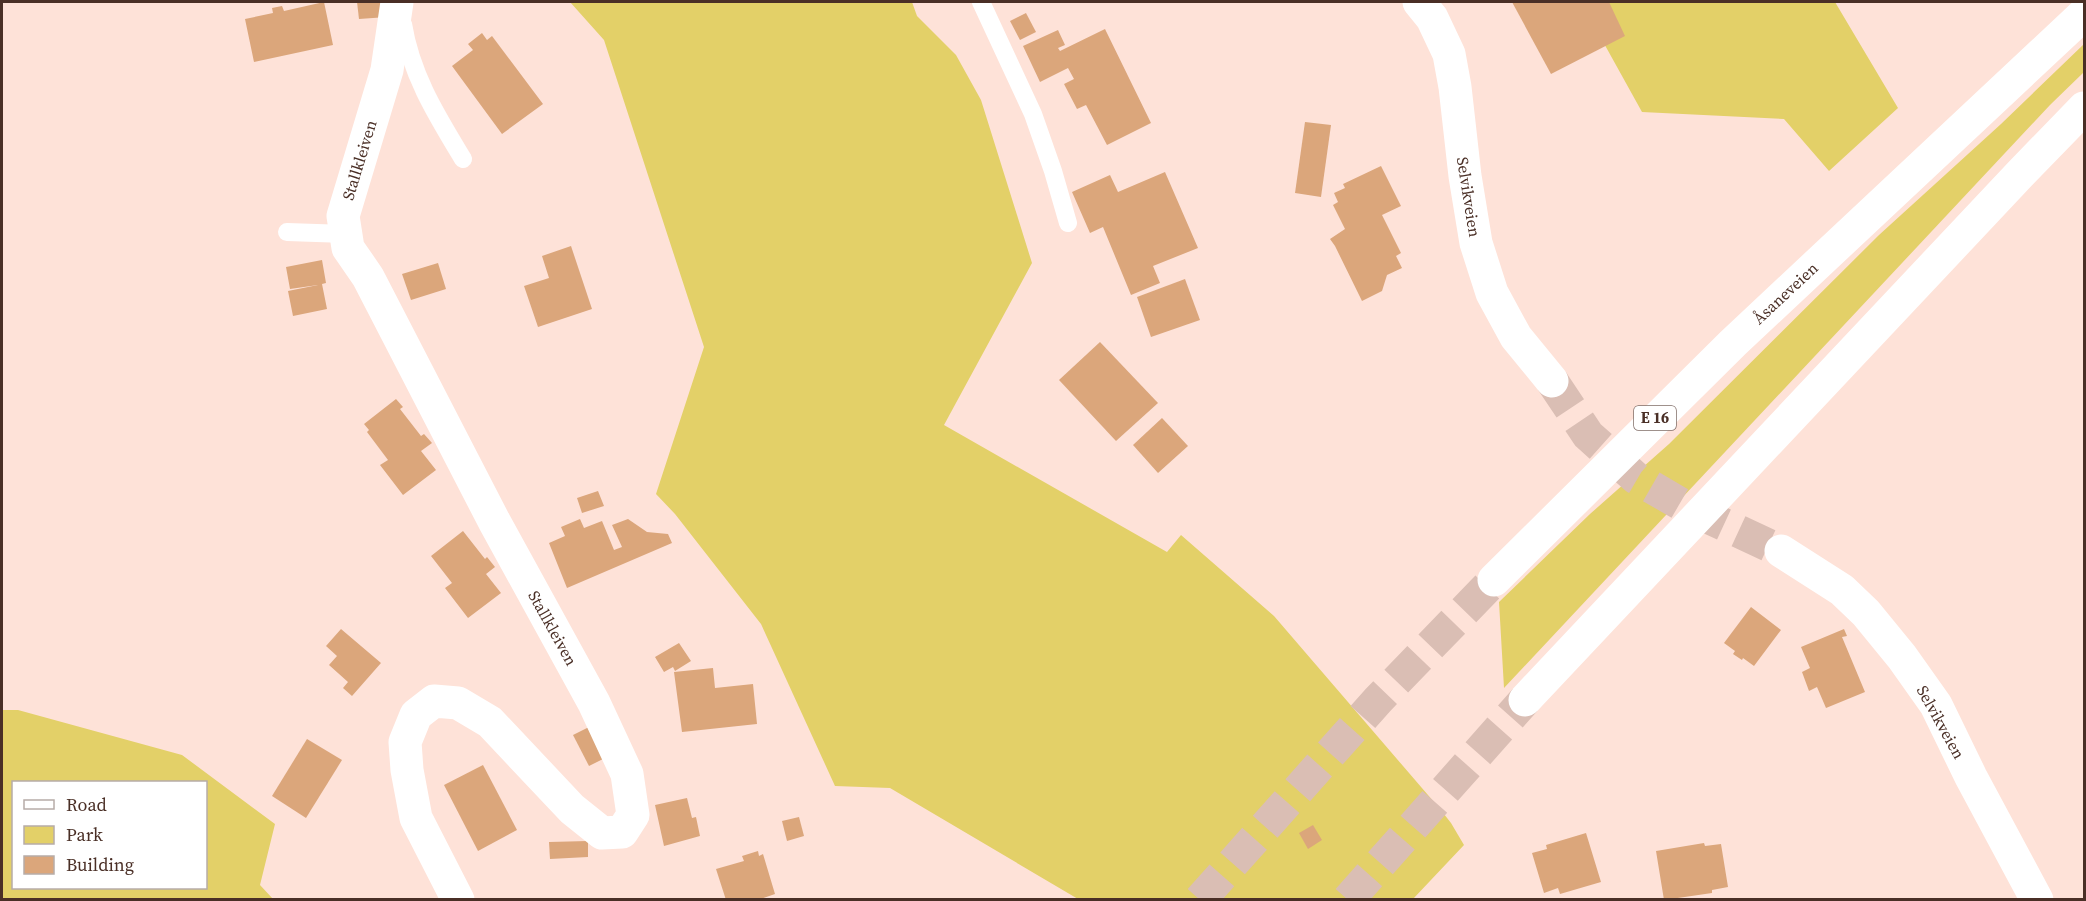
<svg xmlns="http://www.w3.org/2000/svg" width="2086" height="901" viewBox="0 0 2086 901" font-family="'Source Serif 4',serif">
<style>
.green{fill:#e3d068;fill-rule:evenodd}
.building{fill:#dba67b}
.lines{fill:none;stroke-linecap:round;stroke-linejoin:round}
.street-tunnel{stroke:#dabeb4;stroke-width:33;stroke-dasharray:33 16;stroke-linecap:butt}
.highway-tunnel{stroke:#dabeb4;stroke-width:33;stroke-dasharray:33 16;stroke-linecap:butt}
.lane{stroke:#fff;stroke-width:18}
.street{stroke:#fff;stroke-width:33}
.highway{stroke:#fff;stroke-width:33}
.labels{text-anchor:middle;stroke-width:4.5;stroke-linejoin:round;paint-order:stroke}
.shield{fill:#fff;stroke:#806d67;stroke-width:1.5}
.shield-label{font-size:15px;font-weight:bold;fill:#4a2f26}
.street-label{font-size:16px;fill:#4a2f26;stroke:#fff}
</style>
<rect width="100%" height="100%" fill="#fee2d8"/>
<!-- green -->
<g class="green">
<polygon points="570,2 912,2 917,16 956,55 981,100 1032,263 944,425 1167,552 1181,535 1274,616 1440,809 1451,823 1464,845 1413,899 1078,899 890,788 835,786 761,624 675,514 656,494 704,347 604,40"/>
<polygon points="1581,2 1835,2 1898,108 1829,171 1784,119 1642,112"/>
<polygon points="2084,44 2084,72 2050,105 1504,688 1499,602 1590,514 1669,444 1879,235 2001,124"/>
<path d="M2,710h16l164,45 93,69 -15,61 13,14h-271zM206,782v106h-192v-106z"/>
</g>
<!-- building -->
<g class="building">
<polygon points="324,2 333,45 254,62 245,19 273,13 272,8 282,6 284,11"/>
<polygon points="357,2 385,2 387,17 359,19"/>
<polygon points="1512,2 1609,2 1625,36 1551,74"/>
<polygon points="1026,13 1036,32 1020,40 1010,21"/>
<polygon points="1105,29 1151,123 1107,145 1086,105 1077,109 1064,84 1074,79 1068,68 1040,82 1023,46 1058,30 1065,45 1058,48 1060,51"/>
<polygon points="482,33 487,40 492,36 543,104 502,134 452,66 473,50 468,44"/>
<polygon points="1305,122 1331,125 1321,197 1295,193"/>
<polygon points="1381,166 1401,206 1382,215 1401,253 1396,256 1402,268 1387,275 1382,291 1362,301 1335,246 1330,239 1345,229 1333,205 1338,202 1334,193 1345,188 1343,184"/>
<polygon points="1165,172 1198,248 1153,266 1160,283 1131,295 1103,227 1090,233 1072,192 1110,175 1118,192"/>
<polygon points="571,246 592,309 538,327 524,286 549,278 542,256"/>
<polygon points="322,260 326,283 322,284 327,309 293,316 288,291 318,285 290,289 286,267"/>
<polygon points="438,263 446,289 411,300 402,274"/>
<polygon points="1185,279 1200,320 1151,337 1137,297"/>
<polygon points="1100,342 1158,403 1116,441 1059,380"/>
<polygon points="396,399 403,407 400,409 421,436 424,434 432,443 421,451 436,470 403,495 380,465 388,460 367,432 369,430 364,424"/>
<polygon points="1162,418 1188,446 1158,473 1133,445"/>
<polygon points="598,491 604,506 582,513 577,498"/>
<polygon points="580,519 584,528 602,521 614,550 622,547 612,525 628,519 647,532 668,534 672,543 567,588 549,543 565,536 561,527"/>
<polygon points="463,531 485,559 487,557 495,567 486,574 501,593 468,618 445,588 452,583 431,556"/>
<polygon points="1751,607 1781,630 1754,666 1743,658 1742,660 1733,654 1735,651 1724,643"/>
<polygon points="341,629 381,663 352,696 343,688 348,682 329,665 337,656 326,646"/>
<polygon points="1844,629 1847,636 1842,637 1865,692 1826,708 1817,687 1809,691 1802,672 1810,668 1801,647"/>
<polygon points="679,643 691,661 675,671 673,667 664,672 655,657"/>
<polygon points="713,668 715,688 753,684 757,724 682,732 674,672"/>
<polygon points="589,727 605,758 589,766 573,735"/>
<polygon points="307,739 342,760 306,818 272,796"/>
<polygon points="483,765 517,830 478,851 444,785"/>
<polygon points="687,798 692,818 696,817 700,836 664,846 655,805"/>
<polygon points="799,817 804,836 787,841 782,821"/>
<polygon points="1313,825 1322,840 1308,849 1299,833"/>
<polygon points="1586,833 1601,882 1560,894 1558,888 1544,893 1532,853 1547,849 1546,845"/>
<polygon points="588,841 588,857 550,859 549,842"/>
<polygon points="1704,843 1705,846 1721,844 1728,887 1712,890 1712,893 1664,900 1656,851"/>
<polygon points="758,851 759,856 763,854 775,894 758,900 726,900 716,869 744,861 742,856"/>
</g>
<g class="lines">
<!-- street-tunnel -->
<polyline class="street-tunnel" points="1552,381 1588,435 1636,478 1686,507 1781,551"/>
<!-- highway-tunnel -->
<g class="highway-tunnel">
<polyline points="1200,900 1378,700 1494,580"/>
<polyline points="1348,900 1525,700"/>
</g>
<!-- lane -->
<g class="lane">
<polyline points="981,2 1033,114 1053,171 1068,223"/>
<path d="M403,24c8,51 34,92 60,135"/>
<polyline points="287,232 346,234"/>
</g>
<!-- street -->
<g class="street">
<polyline points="397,2 387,70 343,216 348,248 368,277 494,521 594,703 627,774 633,815 622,832 602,833 572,809 490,722 458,703 434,701 416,715 405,742 407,770 416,818 458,900"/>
<polyline points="1419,2 1432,18 1449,54 1455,87 1465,176 1476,243 1492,293 1516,337 1552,381"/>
<polyline points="1781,551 1842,590 1866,613 1902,657 1936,705 1971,777 2037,900"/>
</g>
<!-- highway -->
<g class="highway">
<polyline points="1494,580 1733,343 2084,14"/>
<polyline points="1525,700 2020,174 2084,108"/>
</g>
</g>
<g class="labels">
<!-- shield labels -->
<rect class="shield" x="1634" y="406" width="42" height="24" rx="4.5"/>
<g class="shield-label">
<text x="1655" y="423">E 16</text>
</g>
<!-- street labels -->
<g class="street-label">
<text transform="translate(359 160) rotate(-73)" y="6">Stallkleiven</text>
<text transform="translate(1469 197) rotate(81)" y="6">Selvikveien</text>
<text transform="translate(1785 293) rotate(-43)" y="6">Åsaneveien</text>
<text transform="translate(553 628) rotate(61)" y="6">Stallkleiven</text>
<text transform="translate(1941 722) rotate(61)" y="6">Selvikveien</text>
</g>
</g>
<!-- border -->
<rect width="2086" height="901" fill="none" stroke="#4a2f26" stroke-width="6"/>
<!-- legend -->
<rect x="12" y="781" width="195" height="108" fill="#ffffff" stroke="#b7aca8" stroke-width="1.5"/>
<rect x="24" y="800" width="30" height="9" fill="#ffffff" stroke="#b7aca8" stroke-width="1.5"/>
<text x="66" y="811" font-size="18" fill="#4a2f26">Road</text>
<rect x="24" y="826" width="30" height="18" fill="#e3d068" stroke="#b7aca8" stroke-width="1.5"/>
<text x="66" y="841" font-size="18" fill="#4a2f26">Park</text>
<rect x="24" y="856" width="30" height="18" fill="#dba67b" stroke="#b7aca8" stroke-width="1.5"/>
<text x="66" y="871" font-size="18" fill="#4a2f26">Building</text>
</svg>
